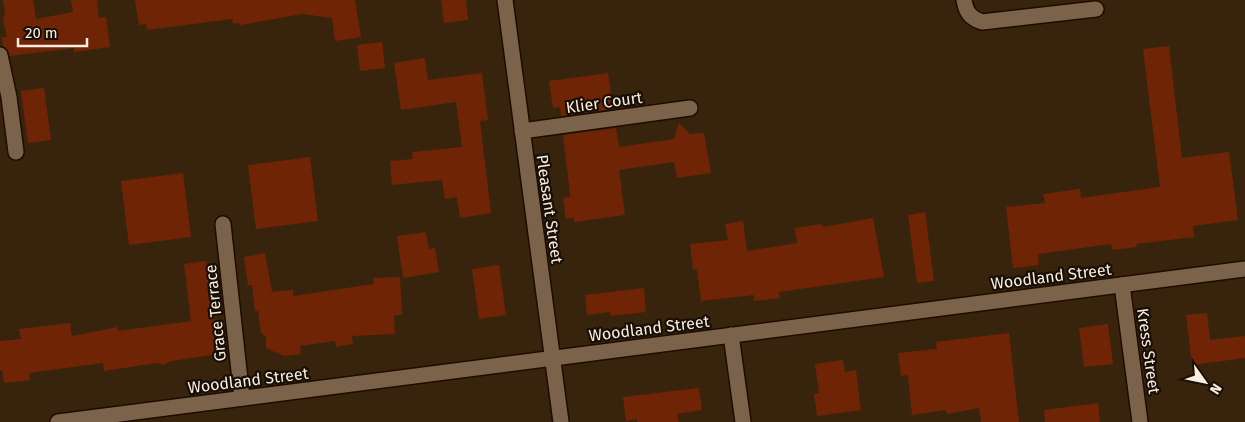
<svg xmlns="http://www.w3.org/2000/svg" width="1245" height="422" viewBox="0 0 1245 422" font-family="'Fira Sans',sans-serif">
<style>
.building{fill:#6f2406}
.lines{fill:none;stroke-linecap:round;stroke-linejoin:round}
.minor-casing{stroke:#1e0c00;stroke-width:18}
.minor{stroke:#7b634b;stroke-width:15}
.labels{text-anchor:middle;stroke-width:4.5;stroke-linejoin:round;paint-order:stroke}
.street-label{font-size:16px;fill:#fbede0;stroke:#180f06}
</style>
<rect width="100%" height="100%" fill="#38240d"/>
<!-- building -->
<g class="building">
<polygon points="3,0 33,0 36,19 73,12 71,0 97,0 99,18 106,17 110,47 74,52 74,48 10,56 7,49 3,46 2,37 7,37 3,19 5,12"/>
<polygon points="135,0 355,0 361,37 335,41 332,18 302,14 240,25 239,23 233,24 232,19 147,30 146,24 139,25"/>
<polygon points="441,0 466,0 468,20 444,23"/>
<polygon points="382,42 385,68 360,71 357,45"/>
<polygon points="1169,46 1182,158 1229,152 1238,220 1193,226 1194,237 1136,244 1137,247 1112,250 1111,244 1038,254 1039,265 1013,268 1006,207 1045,203 1043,194 1080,189 1081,198 1160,187 1143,49"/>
<polygon points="425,58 428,80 482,73 488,120 480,121 491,213 460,218 457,197 445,199 442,180 392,185 390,161 413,159 412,152 462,147 456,102 401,110 394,63"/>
<polygon points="608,73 613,109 561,116 560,107 553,108 549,81"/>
<polygon points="44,88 51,140 28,143 21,91"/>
<polygon points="679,123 690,134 704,133 711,173 677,178 674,162 619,170 625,215 574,222 574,218 566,219 563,198 570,197 570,194 563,135 616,128 619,147 674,139"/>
<polygon points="310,157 318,221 256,229 248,165"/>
<polygon points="183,173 191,237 129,245 121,181"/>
<polygon points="925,212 934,281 917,283 908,215"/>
<polygon points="873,218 884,277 779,292 780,298 754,301 754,295 701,301 697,269 693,270 690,244 728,240 725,224 743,221 747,251 797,243 795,228 822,224 823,227"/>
<polygon points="426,232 429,249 435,248 439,272 403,278 397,236"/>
<polygon points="265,253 272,292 293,290 293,296 374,284 373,278 400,277 402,315 394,315 395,334 352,336 353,344 336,347 335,341 300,346 301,354 284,356 266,348 266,336 261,333 258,311 255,311 252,285 248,285 244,257"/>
<polygon points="206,261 214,320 219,319 222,342 216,342 218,354 171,361 164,365 157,363 104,371 103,363 29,373 30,380 4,383 2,370 0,370 0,341 21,339 19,329 70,323 72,336 118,327 118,331 191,321 184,264"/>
<polygon points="499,265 506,315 479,319 472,269"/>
<polygon points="644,288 646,312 611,316 610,312 587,315 585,295"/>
<polygon points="1207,313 1210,340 1245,336 1245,358 1192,365 1186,315"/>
<polygon points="1108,324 1113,364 1084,367 1079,328"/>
<polygon points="1009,333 1019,422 981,422 979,408 947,414 946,410 912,415 908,375 901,376 898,353 937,349 936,342"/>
<polygon points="843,360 845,372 856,370 861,410 817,416 814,394 819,393 815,364"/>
<polygon points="699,388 702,410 677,414 679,422 637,422 637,419 626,421 623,397"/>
<polygon points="1098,403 1100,422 1045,422 1044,410"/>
</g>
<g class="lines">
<defs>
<g id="minor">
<polyline points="505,0 561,422"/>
<path d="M964,0c2,12 6,18 18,22l114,-13"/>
<polyline points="0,55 9,97 16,152"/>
<polyline points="522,131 690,108"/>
<polyline points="223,224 242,398"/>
<polyline points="1122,285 1140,422"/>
<polyline points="731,335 743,422"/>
<polyline points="58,422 1245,269"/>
</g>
</defs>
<!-- minor casing -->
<use href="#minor" class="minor-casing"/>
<!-- minor -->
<use href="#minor" class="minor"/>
</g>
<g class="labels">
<!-- street labels -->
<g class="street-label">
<text transform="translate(604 102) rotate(-8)" y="6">Klier Court</text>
<text transform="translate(550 209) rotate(82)" y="6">Pleasant Street</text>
<text transform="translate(1051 276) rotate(-7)" y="6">Woodland Street</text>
<text transform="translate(215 313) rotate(-96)" y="6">Grace Terrace</text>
<text transform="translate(649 328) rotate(-7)" y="6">Woodland Street</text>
<text transform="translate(1149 351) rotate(82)" y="6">Kress Street</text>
<text transform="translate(248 380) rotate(-7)" y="6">Woodland Street</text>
</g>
</g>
<!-- north arrow -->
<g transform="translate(1205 382) rotate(123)" stroke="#180f06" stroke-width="4" paint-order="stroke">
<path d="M0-4L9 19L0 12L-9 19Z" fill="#fbede0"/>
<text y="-8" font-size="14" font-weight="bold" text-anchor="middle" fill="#fbede0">N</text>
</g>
<!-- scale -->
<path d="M18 38v8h69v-8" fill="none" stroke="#fbede0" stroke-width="2.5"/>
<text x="25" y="38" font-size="15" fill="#fbede0" stroke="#180f06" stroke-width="4" paint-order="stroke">20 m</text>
</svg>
